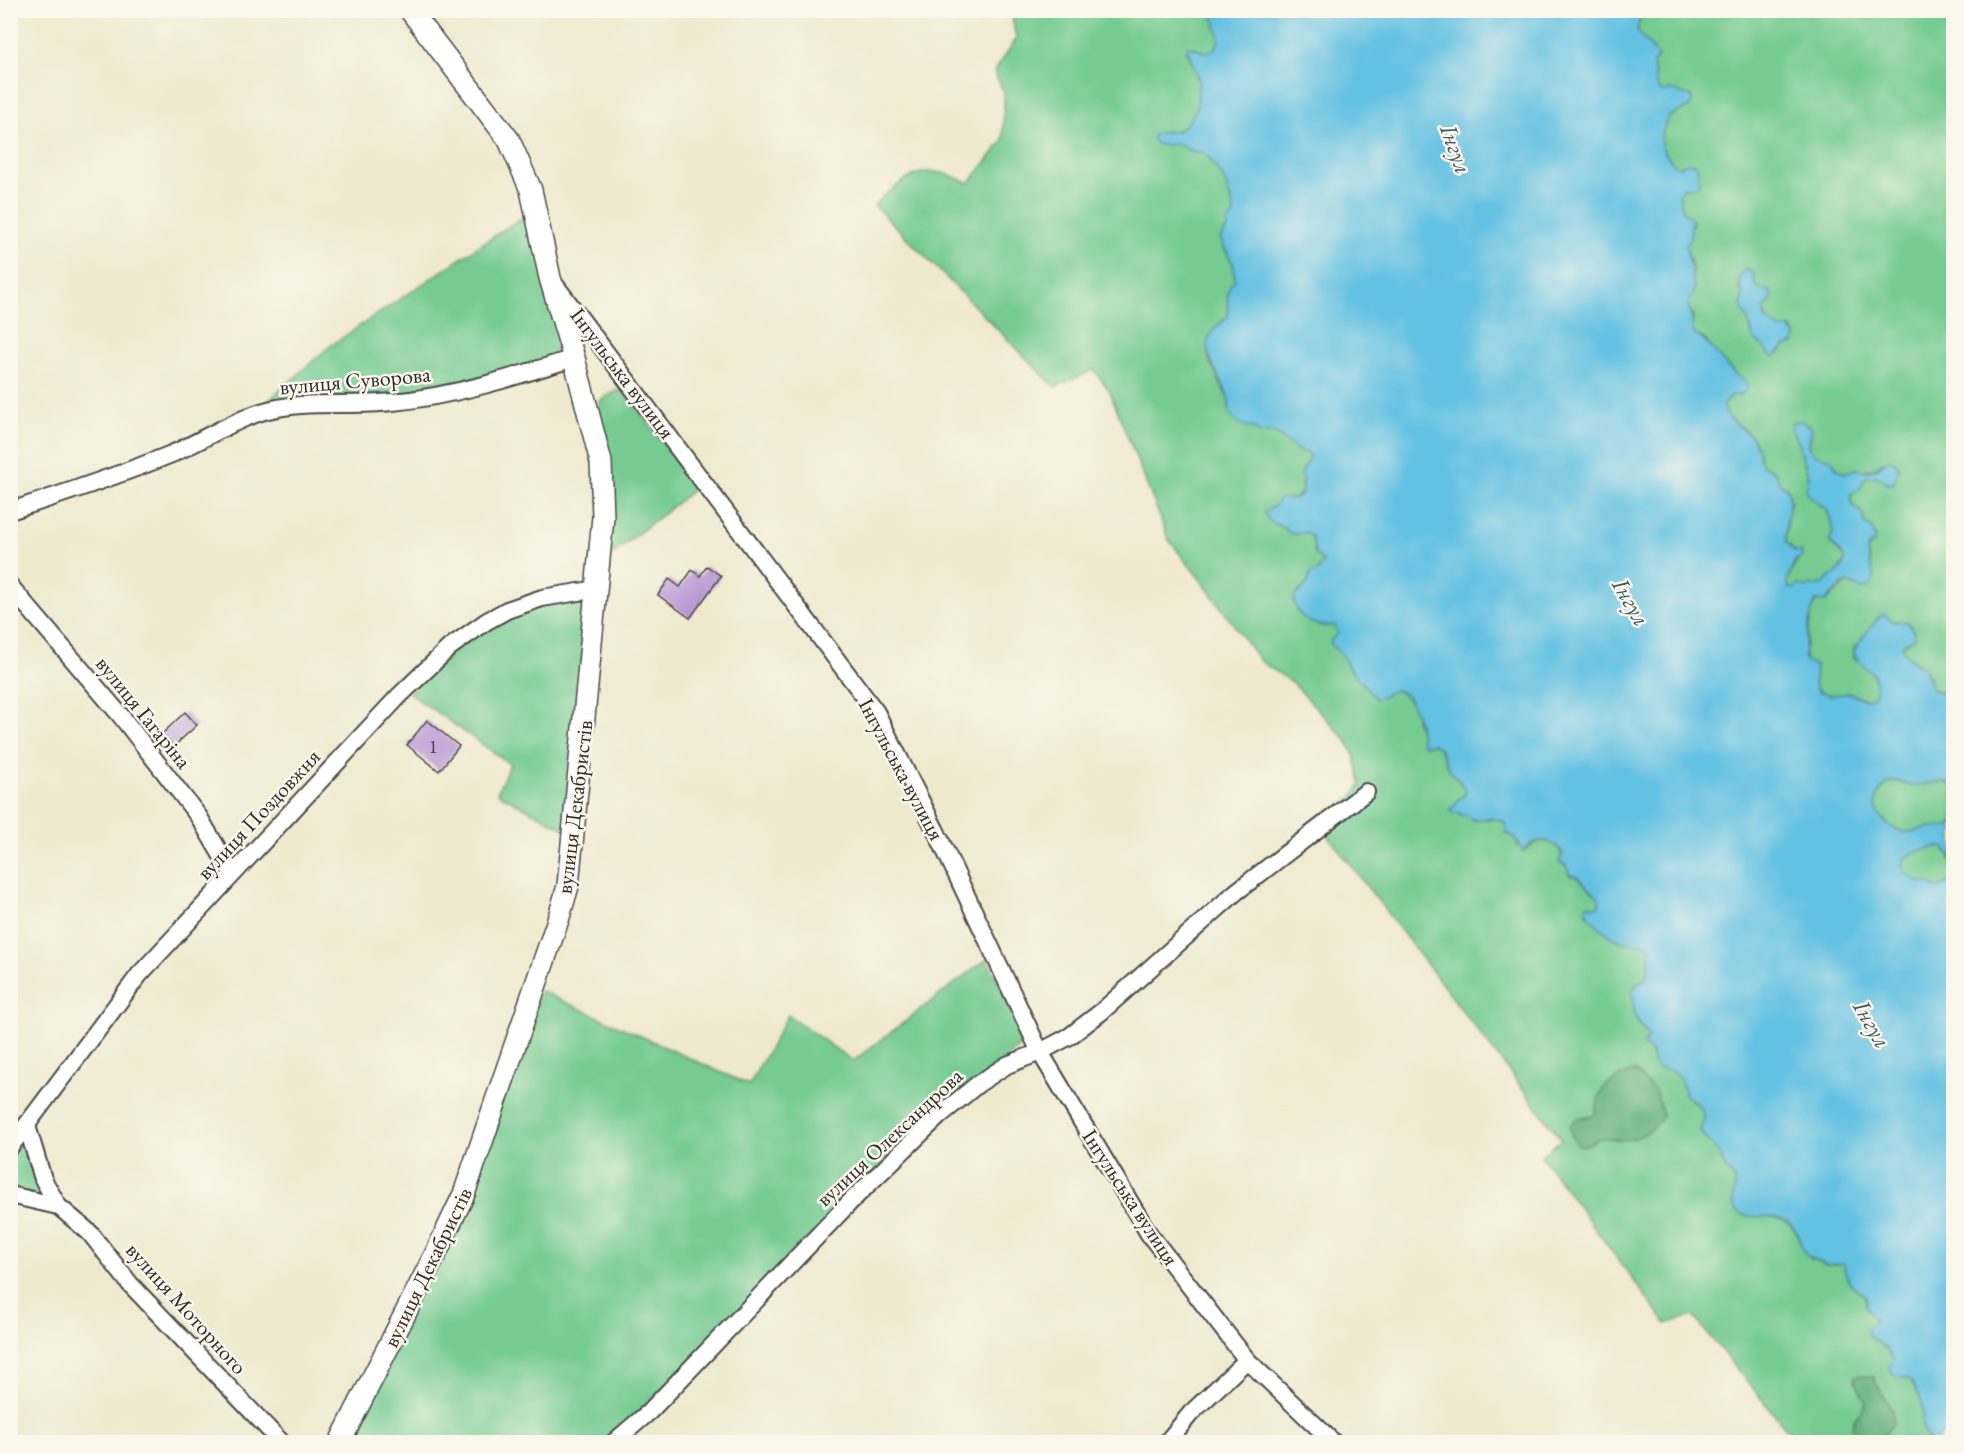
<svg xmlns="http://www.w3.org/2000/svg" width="1964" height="1453" viewBox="0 0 1964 1453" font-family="'EB Garamond',serif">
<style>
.green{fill:#74cb91;stroke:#507b5e;stroke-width:1.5;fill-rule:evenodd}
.forest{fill:#5faf7b;stroke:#456d53;stroke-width:1.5}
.water{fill:#64c1e2;stroke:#487686;stroke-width:1.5}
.building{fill:#b897d4}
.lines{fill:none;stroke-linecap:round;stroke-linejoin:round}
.minor-casing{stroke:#484843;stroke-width:20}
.tertiary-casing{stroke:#484843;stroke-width:24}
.minor{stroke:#fff;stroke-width:16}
.tertiary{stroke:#fff;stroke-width:21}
.labels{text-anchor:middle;stroke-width:5;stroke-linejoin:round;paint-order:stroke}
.number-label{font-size:20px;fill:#4e4655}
.street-label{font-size:22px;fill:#2b2b2b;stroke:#fbf7ec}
.water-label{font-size:24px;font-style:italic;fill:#3c5862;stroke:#fbf7ec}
</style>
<rect width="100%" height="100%" fill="#fbf7ec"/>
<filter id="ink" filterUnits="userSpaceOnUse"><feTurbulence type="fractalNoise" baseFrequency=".0167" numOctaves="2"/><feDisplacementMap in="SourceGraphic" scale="12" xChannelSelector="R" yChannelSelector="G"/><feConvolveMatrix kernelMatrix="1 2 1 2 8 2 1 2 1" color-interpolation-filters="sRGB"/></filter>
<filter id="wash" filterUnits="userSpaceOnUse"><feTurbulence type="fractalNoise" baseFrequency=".008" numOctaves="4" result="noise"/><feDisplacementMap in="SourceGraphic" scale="24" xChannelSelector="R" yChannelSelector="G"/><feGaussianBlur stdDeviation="1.35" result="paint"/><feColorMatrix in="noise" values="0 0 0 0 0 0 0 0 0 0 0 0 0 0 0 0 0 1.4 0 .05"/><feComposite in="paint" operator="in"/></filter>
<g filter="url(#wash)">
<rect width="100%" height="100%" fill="#efe9ce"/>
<!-- green -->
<g class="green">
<path d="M1011,11h201c4,16 17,34 -6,42l-12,-6 -7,5c14,21 20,63 -8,78 -6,3 -17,2 -24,3l12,12 10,-1 17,8h9l5,5 16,22 9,27 1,9 -10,18 -1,13 10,18 2,16c-11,11 -6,23 -7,36l-14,13 -5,11 -1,12 2,10 18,37 2,15 9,9 39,12 20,16 10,2 2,3 -9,19 2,6 -2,4 2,5 -8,9 -9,-1 -14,11 -5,2 -1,6c6,5 10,7 17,10 12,6 7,8 22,5l7,4 3,18 8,9 -5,8 -9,8v4l-9,7 -6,12c7,17 22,27 41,23l3,8 -2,4 13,32 36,27 3,-4 8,-2 9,5 11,16v10l6,14 -1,4 7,6 5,-1 7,5 9,20 17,21 -1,3c-5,8 -10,10 -10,20l12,2 8,5c11,-1 21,-3 31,3l2,11 7,3 3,9 8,4c12,-15 41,-11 34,13l8,4 1,8 9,2 21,21v7l-3,3 -4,-2 -6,6c10,12 23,26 38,30 9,2 17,1 25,3 3,10 0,24 -4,34 -15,8 -13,13 -10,28 1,7 0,13 5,19 4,5 7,6 9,11l-2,3c2,5 3,13 6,18 9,14 33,12 31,35 9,10 23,15 20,30l24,48 6,7 2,5 -2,9 18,24c7,1 12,-1 19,-1 23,1 29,28 39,44l9,1 4,4 20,-2c3,19 6,23 22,33l2,13 7,10 -4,20c9,3 21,13 23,22l-2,3 20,18 8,14 4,14 -1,17 9,16h-134l-104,-126 -27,8 -125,-168 20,-17 -242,-315 34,-28 8,-12 -6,-27 -8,-16 -53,-57 -34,-23 -59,-81 -32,-40 -60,-150 -15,-20 -39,17 -181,-182c16,-14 39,-37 63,-33 11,1 22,7 32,11l34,-42 1,-48 -10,-21 22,-33z"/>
<path d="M1636,11h317v691l-5,-7 -16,-6 -6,-19 -22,-17 -2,-5 1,-4 5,-2 -10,-21h-6l-6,-5 -8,1 -16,25 -8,5v10c15,11 27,21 20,40l-8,3 -16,-7c-11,4 -37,4 -37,-13 1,-6 4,-8 2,-14l-10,-6 -1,-5 9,-51 3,-3 12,-2c4,-6 7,-6 12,-10 6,-5 8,-9 17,-3l17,-8 -7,-27 8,-13 -3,-10 -7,-4 -2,-10c-7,-8 -14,-6 -12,-20l11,-9 3,-7c9,-3 17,-1 23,6l-5,-22c-11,12 -25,6 -38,11l-8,-4 -9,-11c-9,-1 -16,-4 -20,-12l3,-10v-9l-3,-3 -6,-1 -8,10 12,35 3,14 8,20 10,8 4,10 2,12 -1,13 12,12v5l-7,12 -5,2 -8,8 -19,3 -7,-2 -4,4 -5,-1 -2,-7 11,-23 -2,-6 -10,-10 -1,-6 2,-9v-14l4,-11 -3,-13 -8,-5 -4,-11 -13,-8 -3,-5 -2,-12 -8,-13 -19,-15 -6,-8 -1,-7 7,-9 3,-1 6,-16 -27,-28 -8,-12 -11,-5 -2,-5 1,-14 -5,-8 5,-37 -7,-24 7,-24 -10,-10 -4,-19 4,-5 12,-1 -13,-22 -3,2c-6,-2 -7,-5 -11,-10 -13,-18 -6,-20 0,-40l21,-10 1,-12 -30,-4 -4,-7 -3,-21 5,-6c-3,-9 -14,-13 -19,-23 -4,-9 2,-14 -3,-23zM1755,278v6l4,5 5,1 7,12 -7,7 1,9 14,11 12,-1 3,4c-4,9 -10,14 -15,22h-11l-5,-8 -10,-8 -4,-16 -8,-16 2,-11 -4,-9z"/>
<path d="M530,212l31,124c-3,14 -10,20 -21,28l-111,28 -167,14 68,-60z"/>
<polygon points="618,390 626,395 698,486 605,560 597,425 598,407 601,400"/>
<polygon points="584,597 588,600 567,830 497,793 510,764 409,693 454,651 508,613"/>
<path d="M1894,780c6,2 13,6 19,6 16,1 27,-12 40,2v35c-7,6 -13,3 -22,4 -9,0 -18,7 -27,5 -28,-5 -41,-41 -10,-52z"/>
<path d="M1936,847h7c9,11 12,19 8,33l-12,8 -20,-6 -17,-12 3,-13 20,-8z"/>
<polygon points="987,959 1017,1021 1022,1036 1020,1046 609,1442 348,1442 541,991 749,1085 788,1015 853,1061"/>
<polygon points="23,1136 49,1196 11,1191 11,1152"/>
</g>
<!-- forest -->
<g class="forest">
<path d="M1635,1071l21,21 7,24c-8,14 -23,23 -40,24 -7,0 -13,-2 -19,-2 -13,0 -13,11 -27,6l-6,-10 -1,-8 6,-7 17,-3c5,-6 3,-12 6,-19 4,-13 23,-23 36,-26z"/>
<path d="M1858,1375l16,2c9,28 39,42 0,64l-8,-1 -14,-12c0,-11 11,-16 14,-26l-11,-21v-4z"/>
</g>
<!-- water -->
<g class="water">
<path d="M1212,11h424l4,10 -3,8c5,12 18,19 21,28l-5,6 3,21 4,7 5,1 6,-2 21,7v6l-3,4 -21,10c-6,20 -13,22 0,40 4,5 5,8 11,10l9,-4 7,1 3,4 1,16 -4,3 -12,1 -4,5 4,19 9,7 -2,18 -4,9 8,41 -1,9 -4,5 -1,6c7,9 2,17 6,27 21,10 31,37 52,48 3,12 -6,13 -15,14l-7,9 1,7 6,8 19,15 8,13 2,12 3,5 13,8 4,11 8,5c5,18 -5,35 -2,53l9,10 6,-1 1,6 -7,3c-2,11 -10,16 -6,28l5,1 4,-4 7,2 19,-3c5,-9 25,-14 19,-28 -2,-6 -10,-9 -13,-15l3,-9 -2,-12 -4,-10 -18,-14 -3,-6 3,-13 -10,-34 -8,-14 1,-7c7,-3 18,1 20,9l-4,15c5,10 13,10 23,13l6,10 7,4 12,-4 12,2 10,-3 5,-6 7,-2 6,3 3,5 -5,15 -6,1c-6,-7 -14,-9 -23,-6l-5,11 -9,5c-2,14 5,12 12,20l2,10 7,4 3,10 -1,5 -6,3 -1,5 7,27 -4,9 -8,2c-4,-2 -9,-6 -13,-6 -7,0 -20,14 -23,19l-10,-1c-5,7 -13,50 -11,59l10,6c3,9 -4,16 2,25l15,4 18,-2 16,7 8,-3 2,-5 -2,-17c-5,-6 -18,-14 -20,-21 -2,-4 24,-38 30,-40l8,7 16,1 6,10v6l-11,6 -1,4c3,7 13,17 21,18l9,23c29,14 23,11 17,40l4,15v44c-11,-13 -23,-3 -38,-2 -8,0 -15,-6 -22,-5 -5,1 -8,4 -11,8 -16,17 3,40 23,43 9,1 17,-5 27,-5 8,-1 14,2 21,-4v45l-2,-12 -8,-9c-14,-1 -26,5 -38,10l-3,9 3,6 14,10 10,1 5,4 5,1 12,-8 2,-8 1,562h-13l-3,8 -9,-1 -7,-15 1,-17 -4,-14 -8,-14 -6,-4 -10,-1 -6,-9 4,-7c-3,-11 -16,-18 -25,-24l-1,-7 7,-6v-5l-9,-12 2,-7 -2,-4c-16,-10 -18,-14 -22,-32l-17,2c-4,-2 -18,-8 -20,-10 -8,-12 -5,-25 -21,-35 -13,-8 -43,3 -51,-13 -5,-9 4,-19 1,-27 -1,-4 -6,-8 -9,-11 -4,-5 -4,-12 -8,-17 -6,-7 -13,-13 -18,-21l5,-13c-4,-11 -9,-18 -20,-22 -3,-18 -7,-28 -27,-27l-5,-7 -1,-9 -8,-7 1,-4 4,-5 -14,-20 -3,-25 5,-9 8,-4c3,-10 7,-25 4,-34 -8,-2 -17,0 -25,-3 -12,-3 -38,-23 -38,-36l2,-1 8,2 3,-2v-7l-21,-21 -9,-2 -1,-8 -9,-6 4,-7c-6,-11 -20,-17 -32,-10 -3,2 -5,5 -9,7l-7,-14 -10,-5 2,-6 -4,-5 -13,-3 -15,2 -16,-7h-7l-2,-4 5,-3 2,-6 7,-4 2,-6 -17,-21 -9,-20 -7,-5 -9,1 -2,-2c-2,-16 -7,-48 -26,-53 -9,1 -12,8 -20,9l-27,-31 -6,-12 -12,-11v-5l7,-7 -3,-8c-18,4 -41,-7 -41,-28l14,-14 2,-9 8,-3 5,-9 -8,-8 -3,-18 -7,-4c-4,1 -10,4 -14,1 -4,-1 -5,-4 -9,-6 -8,-4 -15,-5 -18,-15l11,-6 4,-7c11,-1 19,3 24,-9l-2,-5 2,-4 -2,-6 9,-19 -2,-3 -10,-2 -20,-16 -7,-3 -10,2c-6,-9 -17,-6 -24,-12 -11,-9 -6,-14 -9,-24 -6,-23 -32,-46 -14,-69 4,-4 10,-8 14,-13 1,-12 -4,-28 7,-36l-2,-16 -13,-26 7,-9v-7l7,-7 -1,-9 -9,-27 -16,-22 -6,-5h-8l-17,-8 -17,1 -5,-2 -2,-5 2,-5 23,-2 11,-10 8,-13 2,-28 -12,-32 1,-2 18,7c23,-8 9,-26 6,-42z"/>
<path d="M1746,269l8,5 1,10 4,5 9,1 4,5 -1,7 -7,7 1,9 14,11 11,-1 6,9 -2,7 -10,3 -10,10 -6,-3 -5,-8 -10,-8 -4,-16 -8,-16 2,-11c-3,-10 -7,-19 3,-26z"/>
</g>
<g id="blocks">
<!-- building -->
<g class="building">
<polygon points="707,566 721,576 690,618 658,595 669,579 680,587 692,570 700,576"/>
<polygon points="185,712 197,725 174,746 162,734"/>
<polygon points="427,720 459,746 439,771 407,745"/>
</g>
</g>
</g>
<g filter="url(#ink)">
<use href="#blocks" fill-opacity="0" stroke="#484843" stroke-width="1.5"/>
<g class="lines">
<defs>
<g id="minor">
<polyline points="556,286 876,712 936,831 1040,1052 1149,1234 1247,1360 1333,1442"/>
<path d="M10,511c56,-18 110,-36 164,-58 29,-13 56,-31 87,-41 42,-13 87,-5 131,-10 63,-6 122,-25 182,-44"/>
<polyline points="10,586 121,716 199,817 232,873"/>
<polyline points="27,1126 43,1179 58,1206 90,1233 130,1284 281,1442"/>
<polyline points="10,1147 139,975 399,696 450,647 487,621 507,610 542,598 597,589"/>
<polyline points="10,1195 58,1206"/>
<polyline points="614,1442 649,1412 852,1200 939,1116 978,1084 1007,1065 1040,1052 1070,1036 1101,1012 1236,892 1366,792"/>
<polyline points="1167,1442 1191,1413 1247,1360"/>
</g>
<polyline id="tertiary" points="340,1442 436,1253 464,1194 559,917 568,886 603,517 601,462 574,358 550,278 531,190 509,140 410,10"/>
</defs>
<!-- minor casing -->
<use href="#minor" class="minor-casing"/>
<!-- tertiary casing -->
<use href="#tertiary" class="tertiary-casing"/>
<!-- minor -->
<use href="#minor" class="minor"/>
<!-- tertiary -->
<use href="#tertiary" class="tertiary"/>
</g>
</g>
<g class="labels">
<!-- number labels -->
<g class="number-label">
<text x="433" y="753">1</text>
</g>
<!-- street labels -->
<g class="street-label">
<text transform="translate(623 373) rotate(53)" y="8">Інгульська вулиця</text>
<text transform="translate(355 380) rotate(-5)" y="8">вулиця Суворова</text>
<text transform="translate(144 712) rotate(51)" y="8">вулиця Гагаріна</text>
<text transform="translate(902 769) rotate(62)" y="8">Інгульська вулиця</text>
<text transform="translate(574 807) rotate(-83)" y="8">вулиця Декабристів</text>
<text transform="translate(258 814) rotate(-47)" y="8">вулиця Поздовжня</text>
<text transform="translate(889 1137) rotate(-43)" y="8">вулиця Олександрова</text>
<text transform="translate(1131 1197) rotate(57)" y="8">Інгульська вулиця</text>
<text transform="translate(427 1267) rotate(-64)" y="8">вулиця Декабристів</text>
<text transform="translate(187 1308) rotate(48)" y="8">вулиця Моторного</text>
</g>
<!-- water labels -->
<g class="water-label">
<text transform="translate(1456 149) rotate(70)" y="8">Інгул</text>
<text transform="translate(1631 602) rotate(60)" y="8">Інгул</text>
<text transform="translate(1872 1024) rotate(60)" y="8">Інгул</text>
</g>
</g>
<!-- margin -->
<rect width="1964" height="1453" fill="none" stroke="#fbf7ec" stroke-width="36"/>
</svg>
